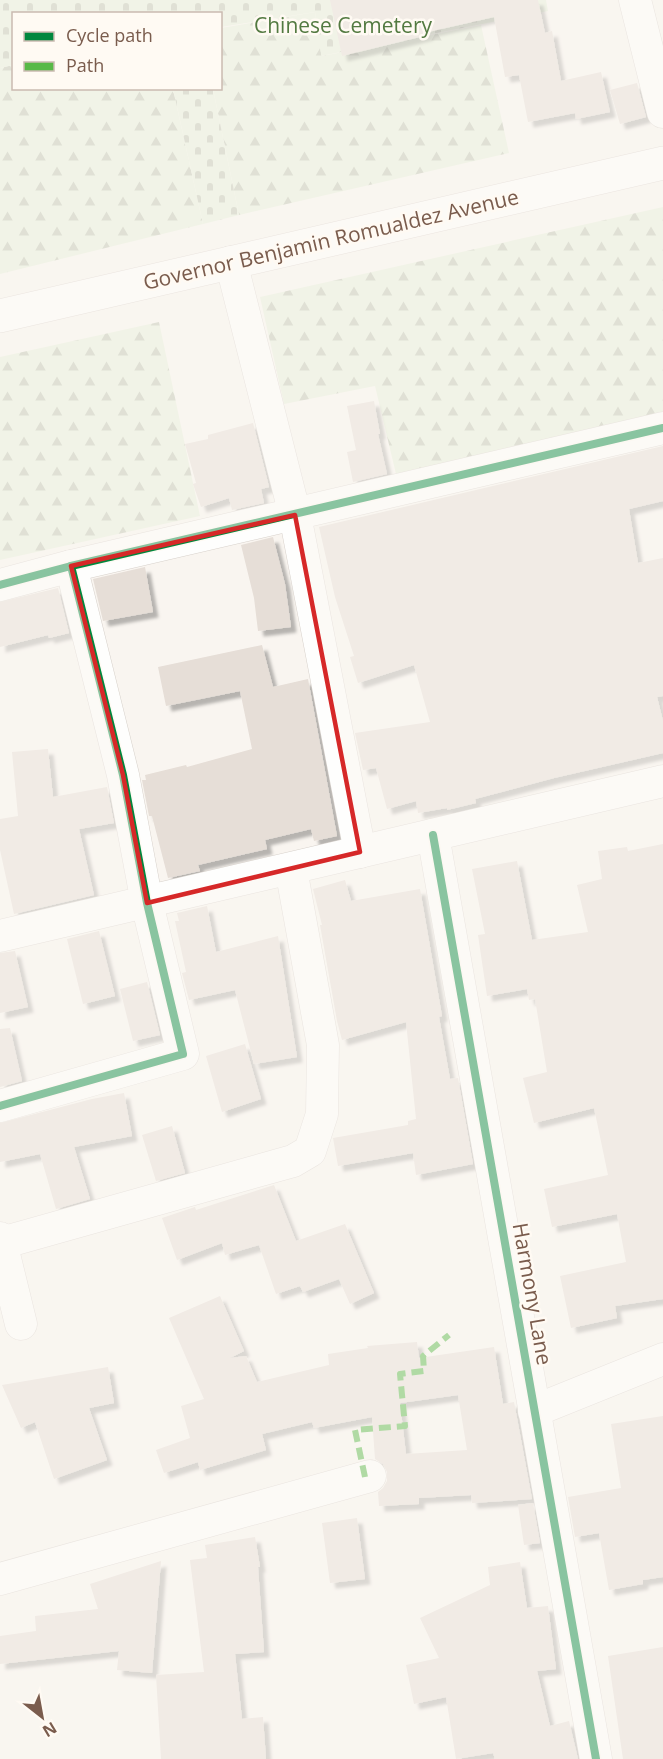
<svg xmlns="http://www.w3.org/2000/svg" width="663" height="1759" viewBox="0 0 663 1759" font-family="'Open Sans',sans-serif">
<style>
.forest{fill:url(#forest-firs)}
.cemetery{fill:url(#cemetery-stones)}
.building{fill:#e6ded7;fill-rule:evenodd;filter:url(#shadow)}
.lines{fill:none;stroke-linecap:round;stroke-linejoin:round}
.street-casing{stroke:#d7d1cb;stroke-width:33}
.secondary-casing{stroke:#d9d2cb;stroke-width:34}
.street{stroke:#fefefd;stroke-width:32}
.secondary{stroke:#fefefd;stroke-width:33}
.quiet{stroke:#58b947;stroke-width:6;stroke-dasharray:12 6;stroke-linecap:butt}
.cycleway-casing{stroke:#fffaf3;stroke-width:11}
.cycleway{stroke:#00873e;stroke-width:8}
.marked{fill:none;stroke:#d62828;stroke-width:4.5;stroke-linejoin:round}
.labels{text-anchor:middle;stroke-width:5;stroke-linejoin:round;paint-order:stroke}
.park-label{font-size:21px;fill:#537a41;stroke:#fffaf3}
.street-label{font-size:21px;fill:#7a5c4d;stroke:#fffaf3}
</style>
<defs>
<pattern id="forest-firs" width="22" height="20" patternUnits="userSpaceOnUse" patternTransform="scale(1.5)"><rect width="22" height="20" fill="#e7f0db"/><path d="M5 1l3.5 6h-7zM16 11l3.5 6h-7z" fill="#c0c6b4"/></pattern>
<pattern id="cemetery-stones" width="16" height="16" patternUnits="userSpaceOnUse" patternTransform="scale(1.5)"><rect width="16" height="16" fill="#e7f0db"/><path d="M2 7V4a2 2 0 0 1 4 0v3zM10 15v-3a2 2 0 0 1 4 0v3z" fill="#c0c6b4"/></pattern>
<filter id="shadow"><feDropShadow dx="5.5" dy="5.5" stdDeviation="1.5" flood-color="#0004"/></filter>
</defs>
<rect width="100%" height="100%" fill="#f9f5f0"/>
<!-- forest -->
<g class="forest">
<polygon points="315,12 322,56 481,25 509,153 239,215 213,89 220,88 221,28"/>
<polygon points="13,65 14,88 173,89 203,224 0,274 0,68"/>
<polygon points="663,207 663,415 396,474 375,386 284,404 260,297"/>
<polygon points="159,322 200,516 0,560 0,357"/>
</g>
<!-- cemetery -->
<g class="cemetery">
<polygon points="0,0 546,0 548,11 321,56 315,12 221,27 220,14 14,14 13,65 0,68"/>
<polygon points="173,89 213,89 239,215 203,224"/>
</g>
<!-- building -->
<g class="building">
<polygon points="330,0 538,0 545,33 552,31 561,81 601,72 610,112 576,119 575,113 528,122 519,75 505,77 494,17 428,32 428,35 342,56"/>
<polygon points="637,83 646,117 620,124 610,90"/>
<polygon points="374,401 380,434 378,434 387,474 353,482 347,452 356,450 347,406"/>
<polygon points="253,423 269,487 261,489 264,503 232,510 229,498 201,507 193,484 196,483 185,444 208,439 208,435"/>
<polygon points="663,446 663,501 629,509 638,563 663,558 663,696 657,697 663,721 663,753 554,778 475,799 476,803 447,810 447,808 418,813 416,801 387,809 376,768 363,770 355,733 430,722 414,665 358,683 350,657 354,656 335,597 319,527"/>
<polygon points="273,537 285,584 291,627 258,631 254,598 241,545"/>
<polygon points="145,567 153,612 103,621 93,579"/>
<polygon points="58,588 69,633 49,638 48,635 0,647 0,602"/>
<polygon points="262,645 273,687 308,679 337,836 314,841 311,829 265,840 267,849 198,865 200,871 168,878 152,816 149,816 142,780 146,780 145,775 186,765 187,767 252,749 240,691 166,706 158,667"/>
<polygon points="48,749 53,797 107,787 114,823 79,829 94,895 14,914 0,850 0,819 18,816 12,752"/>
<polygon points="663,844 663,1299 615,1306 617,1318 571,1328 560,1276 626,1262 617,1214 552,1227 544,1189 608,1175 594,1108 534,1123 523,1078 547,1072 535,999 529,1000 527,989 487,996 478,935 485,934 472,869 517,861 532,940 588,932 577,885 602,879 598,851 627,847 628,851"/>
<polygon points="345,880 351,901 420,889 442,1016 439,1017 450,1079 458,1078 473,1164 416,1175 413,1153 338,1166 333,1138 408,1125 408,1121 416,1119 406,1022 342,1040 337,1021 320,925 322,925 313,889"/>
<polygon points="207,906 216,952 278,936 297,1057 254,1064 235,990 189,1000 182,973 186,972 175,921 179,921 177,913"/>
<polygon points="99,931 115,996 83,1004 67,939"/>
<polygon points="15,951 28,1007 0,1013 0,953"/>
<polygon points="147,982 160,1035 133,1041 120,989"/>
<polygon points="10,1028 22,1081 0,1087 0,1029"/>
<polygon points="245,1044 261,1099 222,1112 206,1056"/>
<polygon points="124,1093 132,1136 74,1147 90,1199 56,1209 40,1154 0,1162 0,1123 92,1099"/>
<polygon points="172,1126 185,1173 156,1181 142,1135"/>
<polygon points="274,1185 296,1241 345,1224 374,1293 350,1304 339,1279 303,1292 300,1286 276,1294 259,1245 225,1255 222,1243 177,1260 162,1218 195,1207 196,1210"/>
<path d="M220,1296l24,55 -14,7 16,-2 11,26 72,-17 -1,-11 40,-6 -1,-2 50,-4 2,16 75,-11 9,57 11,-2 18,97 -60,4 -1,-8 -52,3v6l-40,2 -1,-14 5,-4 4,-7v-9l-4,-8 -8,-5 -3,-42 -58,11 -2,-6 -50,12 4,16 -66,20 -2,-8 -34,11 -8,-23 34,-12 -9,-32 23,-7 -35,-81zM458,1395l9,55 -61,4 -6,-51z"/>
<polygon points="108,1367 114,1403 89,1408 107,1460 54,1479 35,1422 21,1428 2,1385"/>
<polygon points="663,1416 663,1577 643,1580 643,1584 609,1590 599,1533 575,1537 568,1497 621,1488 611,1424"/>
<polygon points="533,1503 540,1543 524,1545 518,1505"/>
<polygon points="357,1518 365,1579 330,1583 322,1523"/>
<polygon points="255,1537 260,1567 258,1567 264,1652 235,1654 242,1719 263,1717 266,1759 161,1759 156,1675 204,1672 190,1560 207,1558 205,1545"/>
<polygon points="161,1561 152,1673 117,1670 119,1651 0,1664 0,1636 36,1631 35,1616 98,1609 90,1584"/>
<polygon points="520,1562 527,1608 548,1606 556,1669 537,1671 550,1726 569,1721 578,1759 495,1759 493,1753 456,1759 446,1697 414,1704 406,1665 439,1658 420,1618 490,1585 488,1567"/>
<polygon points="663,1647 663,1759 623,1759 608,1656"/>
</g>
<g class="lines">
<defs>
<g id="street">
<polyline points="635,0 663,112"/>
<polyline points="231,262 295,515 360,852"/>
<polyline points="0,585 71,566 663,428"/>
<polyline points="433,835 596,1759"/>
<polyline points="0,936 663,781"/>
<polyline points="0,1106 183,1054 147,903 123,775 71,566"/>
<polyline points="0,1238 21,1324"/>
<polyline points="1,1243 293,1161 310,1151 322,1114 323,1045 291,869"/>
<polyline points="534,1411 663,1359"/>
<polyline points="0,1579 370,1476"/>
</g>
<polyline id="secondary" points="0,316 663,163"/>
</defs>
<!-- street casing -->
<use href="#street" class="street-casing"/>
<!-- secondary casing -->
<use href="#secondary" class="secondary-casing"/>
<!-- street -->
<use href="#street" class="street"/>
<!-- secondary -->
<use href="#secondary" class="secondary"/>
<!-- quiet -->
<polyline class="quiet" points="365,1477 355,1430 405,1426 400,1374 424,1371 423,1356 449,1335"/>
<defs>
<g id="cycleway">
<polyline points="0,585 71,566 663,428"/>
<polyline points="433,835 596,1759"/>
<polyline points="0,1106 183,1054 147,903 123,775 71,566"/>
</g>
</defs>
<!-- cycleway casing -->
<use href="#cycleway" class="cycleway-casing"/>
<!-- cycleway -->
<use href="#cycleway" class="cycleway"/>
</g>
<!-- marked area -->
<path d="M0 0H663V1759H0ZM295,515l65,337 -213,51 -24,-128 -52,-209z" fill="#f9f5f0" fill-opacity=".55" fill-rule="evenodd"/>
<path class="marked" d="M295,515l65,337 -213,51 -24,-128 -52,-209z"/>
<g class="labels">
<!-- park labels -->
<g class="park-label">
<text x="343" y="33">Chinese Cemetery</text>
</g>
<!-- street labels -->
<g class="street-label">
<text transform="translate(331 240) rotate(-13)" y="7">Governor Benjamin Romualdez Avenue</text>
<text transform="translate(532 1294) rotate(80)" y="7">Harmony Lane</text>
</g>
</g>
<!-- legend -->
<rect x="12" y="12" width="210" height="78" fill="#fffaf3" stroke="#cabbb1" stroke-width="1.5"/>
<rect x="24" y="32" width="30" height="9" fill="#00873e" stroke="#cabbb1" stroke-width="1.5"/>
<text x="66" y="42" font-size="18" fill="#7a5c4d">Cycle path</text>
<rect x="24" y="62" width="30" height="9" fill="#58b947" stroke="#cabbb1" stroke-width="1.5"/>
<text x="66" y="72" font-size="18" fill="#7a5c4d">Path</text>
<!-- north arrow -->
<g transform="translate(42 1717) rotate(149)" stroke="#fffaf3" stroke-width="4.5" paint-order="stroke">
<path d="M0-4.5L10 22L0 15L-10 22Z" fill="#7a5c4d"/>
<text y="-9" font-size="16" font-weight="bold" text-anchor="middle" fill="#7a5c4d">N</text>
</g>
</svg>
